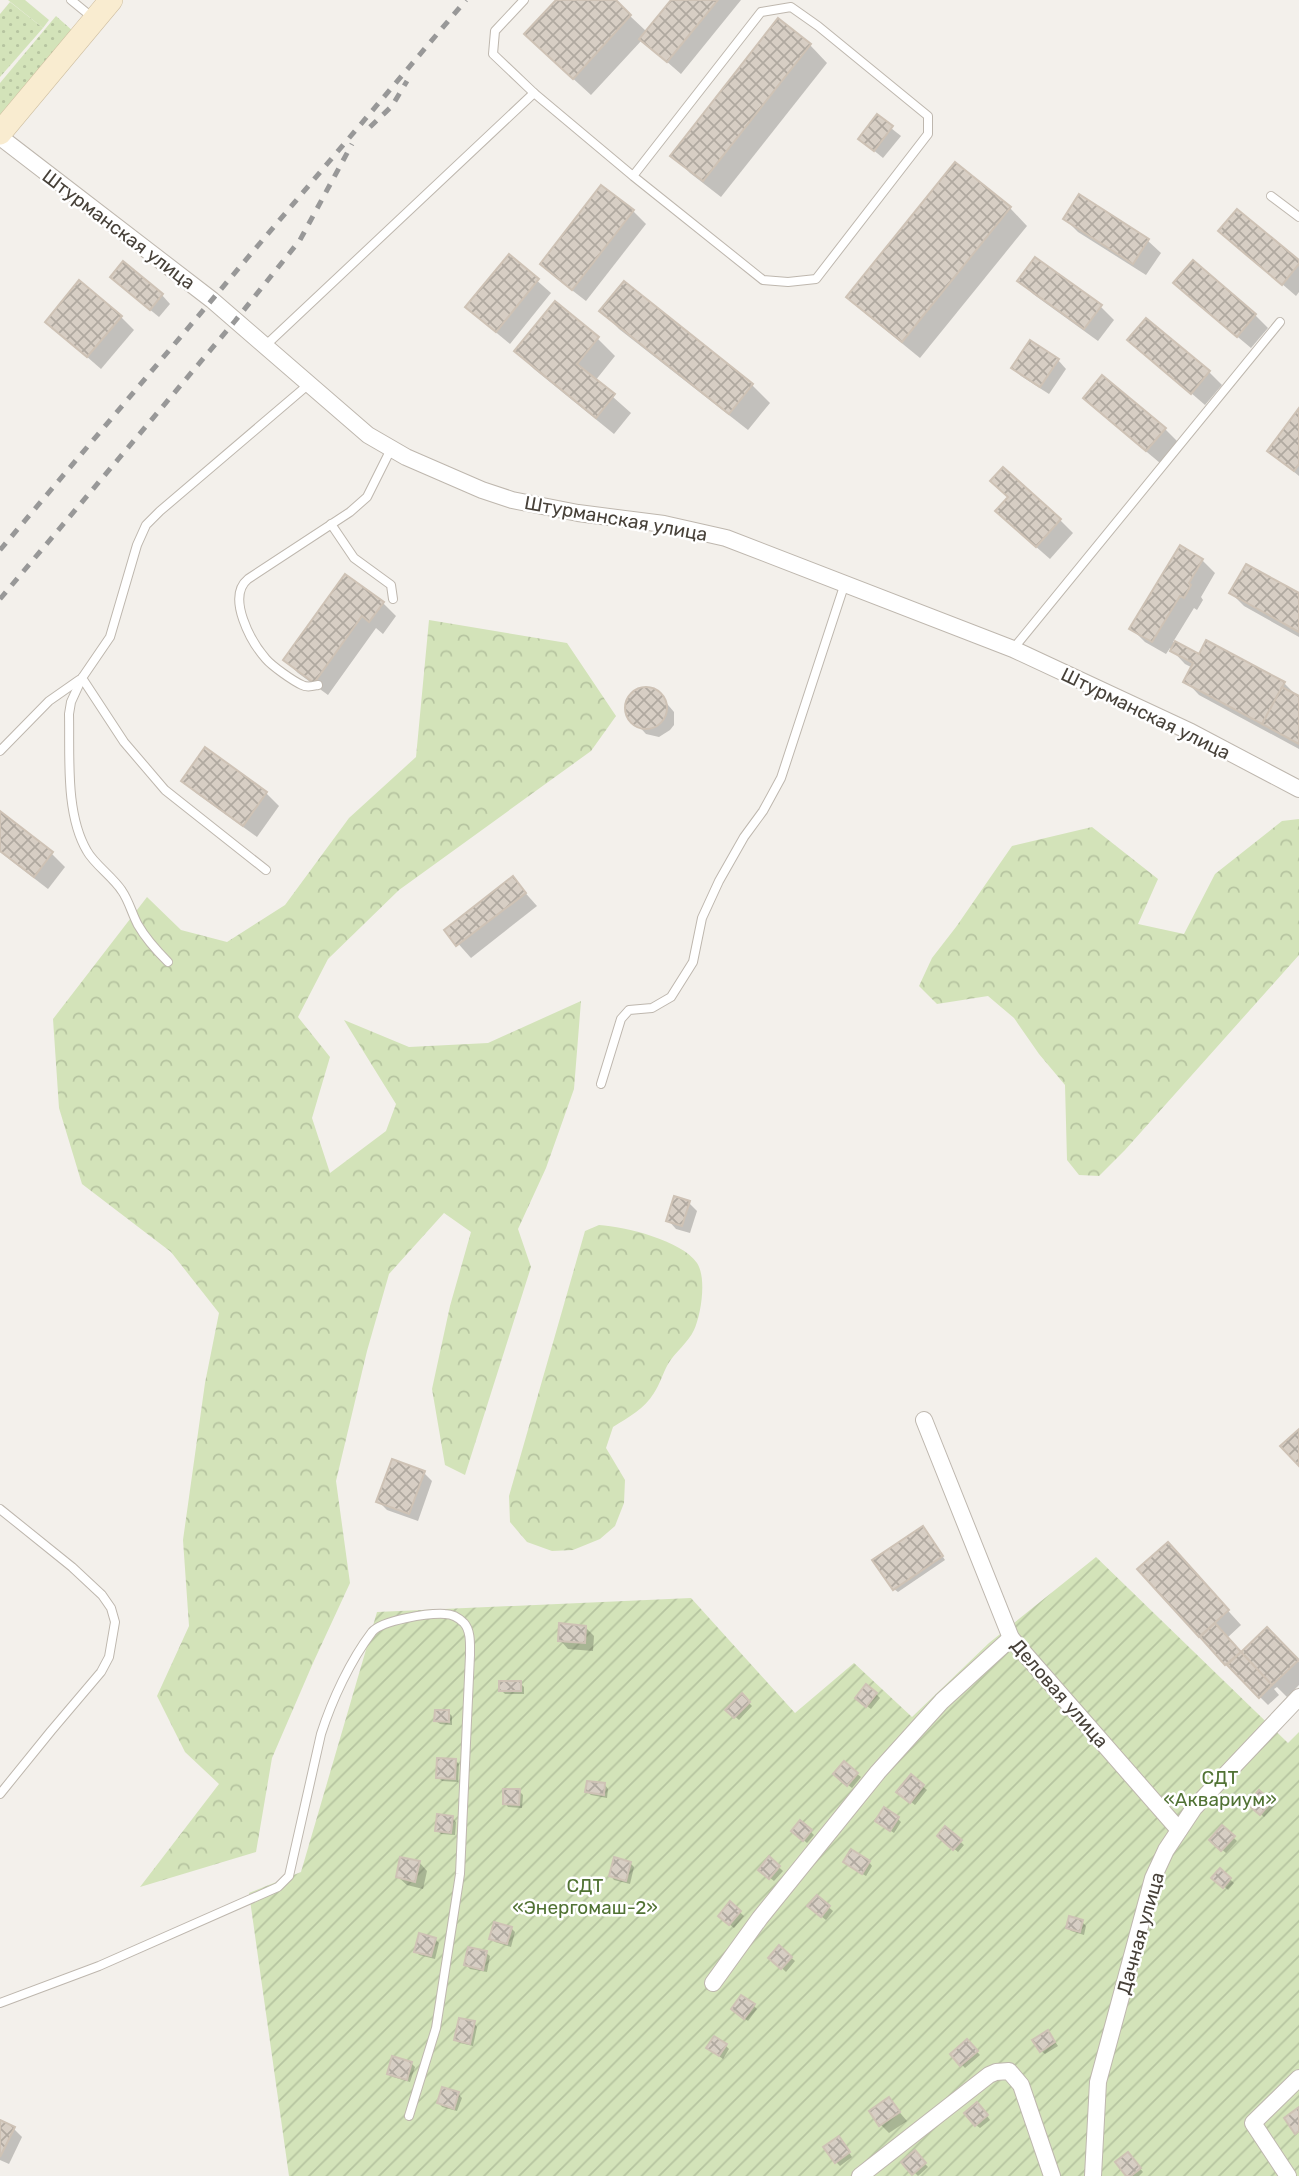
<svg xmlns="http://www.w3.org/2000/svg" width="1299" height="2176" viewBox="0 0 1299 2176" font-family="Rubik,sans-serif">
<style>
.grass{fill:url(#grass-tufts)}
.forest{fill:url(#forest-crowns)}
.park{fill:url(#park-dots)}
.garden{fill:url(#garden-furrows)}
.shadow{fill:#0003}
.building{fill:url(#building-cross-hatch);stroke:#cec2b5;stroke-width:2}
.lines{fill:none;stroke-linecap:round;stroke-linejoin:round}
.lane-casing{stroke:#beb7ae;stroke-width:10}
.street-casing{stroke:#beb7ae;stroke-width:18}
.secondary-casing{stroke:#cebea0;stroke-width:24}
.lane{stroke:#fff;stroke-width:8}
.street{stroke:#fff;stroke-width:16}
.secondary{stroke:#f9ecd0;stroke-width:23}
.rail{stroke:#989898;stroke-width:5;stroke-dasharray:9 9;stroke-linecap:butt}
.labels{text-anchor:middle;stroke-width:5;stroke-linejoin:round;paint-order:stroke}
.street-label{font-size:19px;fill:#474139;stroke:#fff}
.park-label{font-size:19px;fill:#507233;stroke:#fff}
</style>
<defs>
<pattern id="grass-tufts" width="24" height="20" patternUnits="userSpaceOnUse" patternTransform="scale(1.75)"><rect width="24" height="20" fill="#d3e3b9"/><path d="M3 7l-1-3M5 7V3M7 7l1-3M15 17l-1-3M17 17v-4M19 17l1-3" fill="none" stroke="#b6c4a0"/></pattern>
<pattern id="forest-crowns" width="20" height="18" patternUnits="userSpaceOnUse" patternTransform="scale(1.75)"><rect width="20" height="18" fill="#d3e3b9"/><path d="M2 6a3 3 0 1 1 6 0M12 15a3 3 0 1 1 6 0" fill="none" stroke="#b6c4a0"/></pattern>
<pattern id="park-dots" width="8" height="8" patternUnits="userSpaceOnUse" patternTransform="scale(1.75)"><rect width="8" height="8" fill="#d3e3b9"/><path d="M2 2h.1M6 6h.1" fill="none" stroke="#b6c4a0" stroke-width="1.8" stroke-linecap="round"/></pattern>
<pattern id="garden-furrows" width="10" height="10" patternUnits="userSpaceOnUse" patternTransform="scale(1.75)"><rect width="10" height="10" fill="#d3e3b9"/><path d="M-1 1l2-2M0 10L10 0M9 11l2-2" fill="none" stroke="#b6c4a0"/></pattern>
<pattern id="building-cross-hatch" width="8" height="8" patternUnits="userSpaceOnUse" patternTransform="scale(1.75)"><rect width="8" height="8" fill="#d7cec4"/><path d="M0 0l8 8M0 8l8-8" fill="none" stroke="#b0a9a0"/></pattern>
</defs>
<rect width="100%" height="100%" fill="#f3f0eb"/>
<!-- grass -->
<polygon class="grass" points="8,0 25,0 49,20 43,28"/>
<!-- forest -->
<g class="forest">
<polygon points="429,620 567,643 616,716 591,751 399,890 328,959 298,1017 330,1057 312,1118 330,1173 386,1131 396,1104 344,1020 409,1047 488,1043 581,1001 574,1089 546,1168 518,1229 531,1267 465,1475 445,1465 432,1389 450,1306 471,1232 444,1213 389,1274 367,1351 336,1481 350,1583 313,1663 272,1758 256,1852 140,1887 219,1784 185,1752 157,1696 189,1626 183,1540 205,1383 219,1313 171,1252 82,1184 59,1108 53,1019 147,897 181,930 227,942 285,905 349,818 416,757"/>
<polygon points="1299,819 1299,955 1125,1150 1099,1176 1079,1175 1067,1160 1065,1085 1039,1054 1014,1018 988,996 937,1004 919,986 932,958 956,927 1012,846 1092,827 1158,879 1138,924 1184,934 1215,874 1282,821"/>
<path d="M599,1225c27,2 82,15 98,38 10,15 4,52 -3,67 -6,13 -19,22 -26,34 -5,9 -8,20 -14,29 -10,16 -25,24 -41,34l-7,21 19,32 -1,23 -9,23 -15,13 -27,11 -21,1 -25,-9 -17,-20 -1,-26 76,-265z"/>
</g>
<!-- park -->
<g class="park">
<polygon points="10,2 43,28 0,77 0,14"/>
<polygon points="56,16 74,32 0,116 0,83"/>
</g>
<!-- garden -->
<polygon class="garden" points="1096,1557 1288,1743 1299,1732 1299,2176 289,2176 249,1893 301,1872 377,1612 691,1598 795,1713 854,1663 912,1717 989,1643"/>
<!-- shadow -->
<g class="shadow">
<polygon points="558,0 613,0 647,32 673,0 741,0 681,74 642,40 591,95 544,52"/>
<polygon points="810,45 827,63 721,197 690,173 673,155"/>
<polygon points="877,117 901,136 883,158 860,139"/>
<polygon points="1010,208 1027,226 920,358 866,314 848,297"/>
<polygon points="633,211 646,224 586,301 555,277 542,264"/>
<polygon points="1065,219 1147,240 1161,253 1146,275 1078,232"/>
<polygon points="1221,231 1299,263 1299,292 1296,296"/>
<polygon points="509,256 551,293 510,344 481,320"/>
<polygon points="1035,259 1101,307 1114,320 1098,341 1033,294 1020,281"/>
<polygon points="624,284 752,385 770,403 748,430 619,329 602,311"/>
<polygon points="121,286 162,295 170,304 159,317"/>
<polygon points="1189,296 1255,315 1268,328 1251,348"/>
<polygon points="555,304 598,339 615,356 595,381 631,413 614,434 534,369 516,351"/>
<polygon points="121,317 134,330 101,369 47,322"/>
<polygon points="1130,340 1209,372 1222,385 1205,405"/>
<polygon points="1058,360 1066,369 1049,394 1021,376 1013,368"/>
<polygon points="1098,411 1165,429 1178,442 1160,463"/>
<polygon points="1299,411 1299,476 1269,451"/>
<polygon points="1009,498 1060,520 1073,533 1050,559 1010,524"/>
<polygon points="1202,560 1215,573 1201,597 1203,600 1197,610 1194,608 1173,642 1199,656 1284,683 1299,698 1299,749 1199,695 1186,681 1193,668 1185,664 1170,648 1166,654 1145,642 1132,629"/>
<polygon points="1231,593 1299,595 1299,637 1244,606"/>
<polygon points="383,603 396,616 383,634 376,628 328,695 298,673 285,660"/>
<polygon points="644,689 657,692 674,712 674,725 670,730 659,737 646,734 628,714 627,708 632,696"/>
<polygon points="205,750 266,793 279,806 257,837 196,793 183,780"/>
<polygon points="0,813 52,854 65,867 48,889 0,852"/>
<polygon points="513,879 537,906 471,958 446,930"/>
<polygon points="689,1203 697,1211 690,1233 676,1229 668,1220"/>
<polygon points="424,1473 432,1481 418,1521 387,1510 378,1501"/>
<polygon points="926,1532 945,1560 898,1592 894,1589"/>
<polygon points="1180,1558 1241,1625 1227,1638 1241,1654 1267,1629 1299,1662 1299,1685 1287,1697 1277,1687 1274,1689 1279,1695 1268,1705 1227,1664 1140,1569"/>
<polygon points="585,1627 594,1636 593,1651 568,1649 560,1640"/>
<polygon points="520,1683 524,1687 524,1694 505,1694 501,1690"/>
<polygon points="876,1694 880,1698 871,1709 861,1702"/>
<polygon points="742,1696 752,1706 739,1720 728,1710"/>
<polygon points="448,1712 452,1716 452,1725 440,1724 436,1721"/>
<polygon points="455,1760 459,1764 458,1782 442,1781 438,1777"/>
<polygon points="857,1774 861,1777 852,1788 839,1778"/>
<polygon points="911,1777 927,1790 915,1805 902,1795"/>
<polygon points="605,1785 608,1789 607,1798 591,1795 587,1792"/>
<polygon points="519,1791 523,1795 522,1808 508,1807 505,1803"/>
<polygon points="1260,1792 1274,1806 1264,1817 1249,1804"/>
<polygon points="452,1818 456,1822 455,1835 441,1834 437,1830"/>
<polygon points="898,1819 901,1822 894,1833 881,1824"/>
<polygon points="800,1822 814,1835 807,1843 797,1834"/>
<polygon points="1222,1827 1237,1841 1226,1853 1211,1840"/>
<polygon points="945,1828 964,1845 958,1852 939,1836"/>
<polygon points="770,1859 783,1871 774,1881 764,1873"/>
<polygon points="419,1862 427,1871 423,1889 407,1885 398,1877"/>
<polygon points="869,1862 872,1866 866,1876 849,1866"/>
<polygon points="630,1863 634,1867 630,1884 614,1880 611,1876"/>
<polygon points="1220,1870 1234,1883 1228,1890 1214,1877"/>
<polygon points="817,1897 833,1911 826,1920 813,1910"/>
<polygon points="730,1904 744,1916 734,1928 724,1920"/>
<polygon points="1082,1922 1086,1926 1084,1935 1071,1931 1068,1928"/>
<polygon points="511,1928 515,1932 511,1947 495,1942 491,1938"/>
<polygon points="435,1939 439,1943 435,1959 419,1955 416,1951"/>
<polygon points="780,1948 795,1961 786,1972 771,1958"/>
<polygon points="486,1953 490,1956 487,1972 470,1969 466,1965"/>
<polygon points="753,2005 757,2009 748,2021 737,2013"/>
<polygon points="474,2023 477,2027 473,2046 460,2043 456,2040"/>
<polygon points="1051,2036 1058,2046 1045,2054 1041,2051"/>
<polygon points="967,2041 980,2055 965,2068 952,2054"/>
<polygon points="725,2045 729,2049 723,2059 708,2048"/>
<polygon points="411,2063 415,2067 410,2082 393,2077 389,2073"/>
<polygon points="458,2094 462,2098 457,2111 442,2107 439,2103"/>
<polygon points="889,2100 907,2121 889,2133 881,2125"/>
<polygon points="981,2108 990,2120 980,2128 976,2125"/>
<polygon points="0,2122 14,2129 22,2137 9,2164 0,2160"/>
<polygon points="842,2142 852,2157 840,2166 836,2162"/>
<polygon points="915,2153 928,2167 918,2176 904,2162"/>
<polygon points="1131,2158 1143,2172 1139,2176 1128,2176"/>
</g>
<!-- building -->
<g class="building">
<polygon points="556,0 616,0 631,15 573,79 524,34"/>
<polygon points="671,0 718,0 667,62 639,39"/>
<polygon points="778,18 811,44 703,181 670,156"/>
<polygon points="877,114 893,126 874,151 858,139"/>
<polygon points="955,162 1011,207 902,342 846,297"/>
<polygon points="601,185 634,210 572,290 540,264"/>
<polygon points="1079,194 1149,239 1133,264 1063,219"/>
<polygon points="1237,209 1299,260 1299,264 1282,285 1218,231"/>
<polygon points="509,254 539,279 496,332 465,307"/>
<polygon points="1035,257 1102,305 1084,329 1017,281"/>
<polygon points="1193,260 1256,314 1237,337 1173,283"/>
<polygon points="123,261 163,294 150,310 110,277"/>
<polygon points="79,280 122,316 87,357 45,322"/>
<polygon points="624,281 753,384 729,414 599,311"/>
<polygon points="555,301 599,337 577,364 615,394 596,418 514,351"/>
<polygon points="1146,318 1210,371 1191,394 1127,340"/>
<polygon points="1030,340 1059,359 1040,387 1011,368"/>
<polygon points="1102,375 1166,428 1146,451 1083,398"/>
<polygon points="1299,408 1299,464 1294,471 1267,451"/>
<polygon points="1003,467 1061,519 1036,547 995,511 1008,497 990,481"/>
<polygon points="1180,545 1203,559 1189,583 1191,585 1184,598 1180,596 1152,642 1129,629"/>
<polygon points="1246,564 1299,593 1299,632 1229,593"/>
<polygon points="345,574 384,602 369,622 362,616 314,683 283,660"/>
<polygon points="1206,640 1285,682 1262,724 1183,682 1193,663 1170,651 1175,641 1199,654"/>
<polygon points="1282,687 1299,696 1299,744 1262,724"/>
<circle cx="646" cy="708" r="21"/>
<polygon points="205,747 267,792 243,826 181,781"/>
<polygon points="0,811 53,852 34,877 0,851"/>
<polygon points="513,876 526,893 456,946 444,930"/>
<polygon points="674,1196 690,1201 682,1226 666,1221"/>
<polygon points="1299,1429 1299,1466 1280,1446"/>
<polygon points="392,1459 425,1471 409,1514 376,1502"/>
<polygon points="923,1526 943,1556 893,1590 872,1560"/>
<polygon points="1168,1542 1229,1610 1199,1637 1137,1569"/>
<polygon points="559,1623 586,1626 585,1643 558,1641"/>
<polygon points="1215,1623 1241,1652 1225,1665 1200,1637"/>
<polygon points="1267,1627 1299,1660 1272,1685 1241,1652"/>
<polygon points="1241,1652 1272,1685 1259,1698 1227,1665"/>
<rect x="499" y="1681" width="22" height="10"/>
<polygon points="866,1684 877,1693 866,1707 855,1698"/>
<polygon points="742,1693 750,1702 734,1718 725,1710"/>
<polygon points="435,1710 449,1710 449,1722 434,1721"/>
<polygon points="437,1758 456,1759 455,1779 436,1778"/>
<polygon points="844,1761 858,1773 847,1786 833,1774"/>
<polygon points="911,1774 924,1785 910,1803 896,1792"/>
<polygon points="587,1781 605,1783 604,1795 585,1792"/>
<polygon points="503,1789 520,1789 519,1805 503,1804"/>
<polygon points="1259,1790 1272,1801 1260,1815 1247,1804"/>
<polygon points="884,1807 899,1817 890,1831 875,1821"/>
<polygon points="437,1814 453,1816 451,1833 435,1831"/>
<polygon points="800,1820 812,1830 803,1841 791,1831"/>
<polygon points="1222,1825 1235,1836 1221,1851 1209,1840"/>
<polygon points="945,1826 962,1840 953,1850 937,1836"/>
<polygon points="851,1849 870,1861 862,1874 843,1862"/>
<polygon points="769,1856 780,1866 769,1879 758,1870"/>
<polygon points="400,1857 420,1861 415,1882 396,1877"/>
<polygon points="614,1857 631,1862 626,1881 609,1876"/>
<polygon points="1220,1868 1231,1878 1223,1888 1211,1878"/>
<polygon points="817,1895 830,1906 821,1917 807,1906"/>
<polygon points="730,1901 741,1911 729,1925 718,1916"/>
<polygon points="1069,1916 1083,1920 1080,1932 1066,1928"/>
<polygon points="494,1922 512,1927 507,1944 489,1939"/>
<polygon points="419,1933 436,1938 431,1956 414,1952"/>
<polygon points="779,1945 792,1957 781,1969 768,1958"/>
<polygon points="468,1947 487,1951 483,1970 464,1965"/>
<polygon points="741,1995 755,2004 744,2019 731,2009"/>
<polygon points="459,2018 475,2021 470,2044 454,2040"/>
<polygon points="1048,2030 1055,2042 1040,2052 1032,2040"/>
<polygon points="714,2036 727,2044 719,2056 706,2048"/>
<polygon points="967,2039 978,2051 960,2066 950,2054"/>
<polygon points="392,2056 412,2062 407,2080 387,2074"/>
<polygon points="442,2087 459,2092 454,2109 437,2103"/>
<polygon points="889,2097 900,2112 879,2126 869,2111"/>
<polygon points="977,2102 988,2115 975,2126 964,2113"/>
<polygon points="1299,2107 1299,2131 1295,2134 1284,2118"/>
<polygon points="0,2120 15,2127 0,2157"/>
<polygon points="839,2136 850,2152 835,2163 823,2147"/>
<polygon points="915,2150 926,2163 912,2175 901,2162"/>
<polygon points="1128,2152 1141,2168 1131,2176 1126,2176 1115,2162"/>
</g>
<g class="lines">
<defs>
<g id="lane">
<polyline points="71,0 93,18"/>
<polyline points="524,0 495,31 493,54 534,93"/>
<polyline points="1271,196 1299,217"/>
<polyline points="265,346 534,93 633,176 763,280 788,282 816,279 928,134 928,116 818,26 791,7 761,12 633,176"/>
<polyline points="331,524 354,558 391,585 393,599"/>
<polyline points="1013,649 1280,322"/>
<path d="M82,678l-11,24 -2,12c1,42 -4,100 18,137 7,13 26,26 35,40 7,10 10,23 16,34 8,14 18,25 30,37"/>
<path d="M318,685c-5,1 -11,3 -16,0 -9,-4 -30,-19 -36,-26 -15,-17 -40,-62 -18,-80l102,-67 17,-15 24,-48"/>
<polyline points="0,751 49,701 79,680"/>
<polyline points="266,870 165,790 124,742 82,678 110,637 137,545 146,525 160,511 309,384"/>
<polyline points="601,1084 621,1019 629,1010 652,1008 671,997 693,962 702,918 719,881 744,837 763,811 781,778 845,583"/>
<polyline points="0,1509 72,1567 102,1595 111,1608 115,1622 109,1657 101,1672 51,1731 0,1794"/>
<path d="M0,2003l99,-37 179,-79 11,-11 32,-142c11,-34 29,-73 51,-102 10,-12 57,-19 73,-18 7,0 14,4 19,9 7,8 6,21 6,32l-10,219 -24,154 -27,88"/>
</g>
<g id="street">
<polyline points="0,137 212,300 368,435 406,457 482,490 512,500 578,513 664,524 726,538 1013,649 1191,732 1299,789"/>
<polyline points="924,1420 1011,1638 1179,1830"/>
<polyline points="713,1983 760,1918 878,1772 942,1701 1011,1638"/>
<polyline points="860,2176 989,2075 996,2072 1009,2071 1021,2085 1052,2176"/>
<polyline points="1093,2176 1098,2082 1153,1878 1166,1850 1194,1808 1299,1697"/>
<polyline points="1288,2176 1253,2123 1299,2078"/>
</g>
<polyline id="secondary" points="0,133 111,0"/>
</defs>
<!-- lane casing -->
<use href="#lane" class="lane-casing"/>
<!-- street casing -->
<use href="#street" class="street-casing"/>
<!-- secondary casing -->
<use href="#secondary" class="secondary-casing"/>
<!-- lane -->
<use href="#lane" class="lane"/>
<!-- street -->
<use href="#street" class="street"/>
<!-- secondary -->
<use href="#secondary" class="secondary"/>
<!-- rail -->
<g class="rail">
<polyline points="370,127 392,106 407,81"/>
<polyline points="0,550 466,0"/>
<polyline points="0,599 235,321 300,240 352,144"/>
</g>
</g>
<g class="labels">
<!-- street labels -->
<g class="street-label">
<text transform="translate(119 229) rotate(37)" y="7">Штурманская улица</text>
<text transform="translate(616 518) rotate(10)" y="7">Штурманская улица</text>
<text transform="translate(1146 713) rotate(26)" y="7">Штурманская улица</text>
<text transform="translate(1060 1693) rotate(49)" y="7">Деловая улица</text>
<text transform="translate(1140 1933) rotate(-74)" y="7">Дачная улица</text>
</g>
<!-- park labels -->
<g class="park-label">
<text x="1220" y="1784">СДТ<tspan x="1220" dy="22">«Аквариум»</tspan></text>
<text x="585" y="1892">СДТ<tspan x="585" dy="22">«Энергомаш-2»</tspan></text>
</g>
</g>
</svg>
